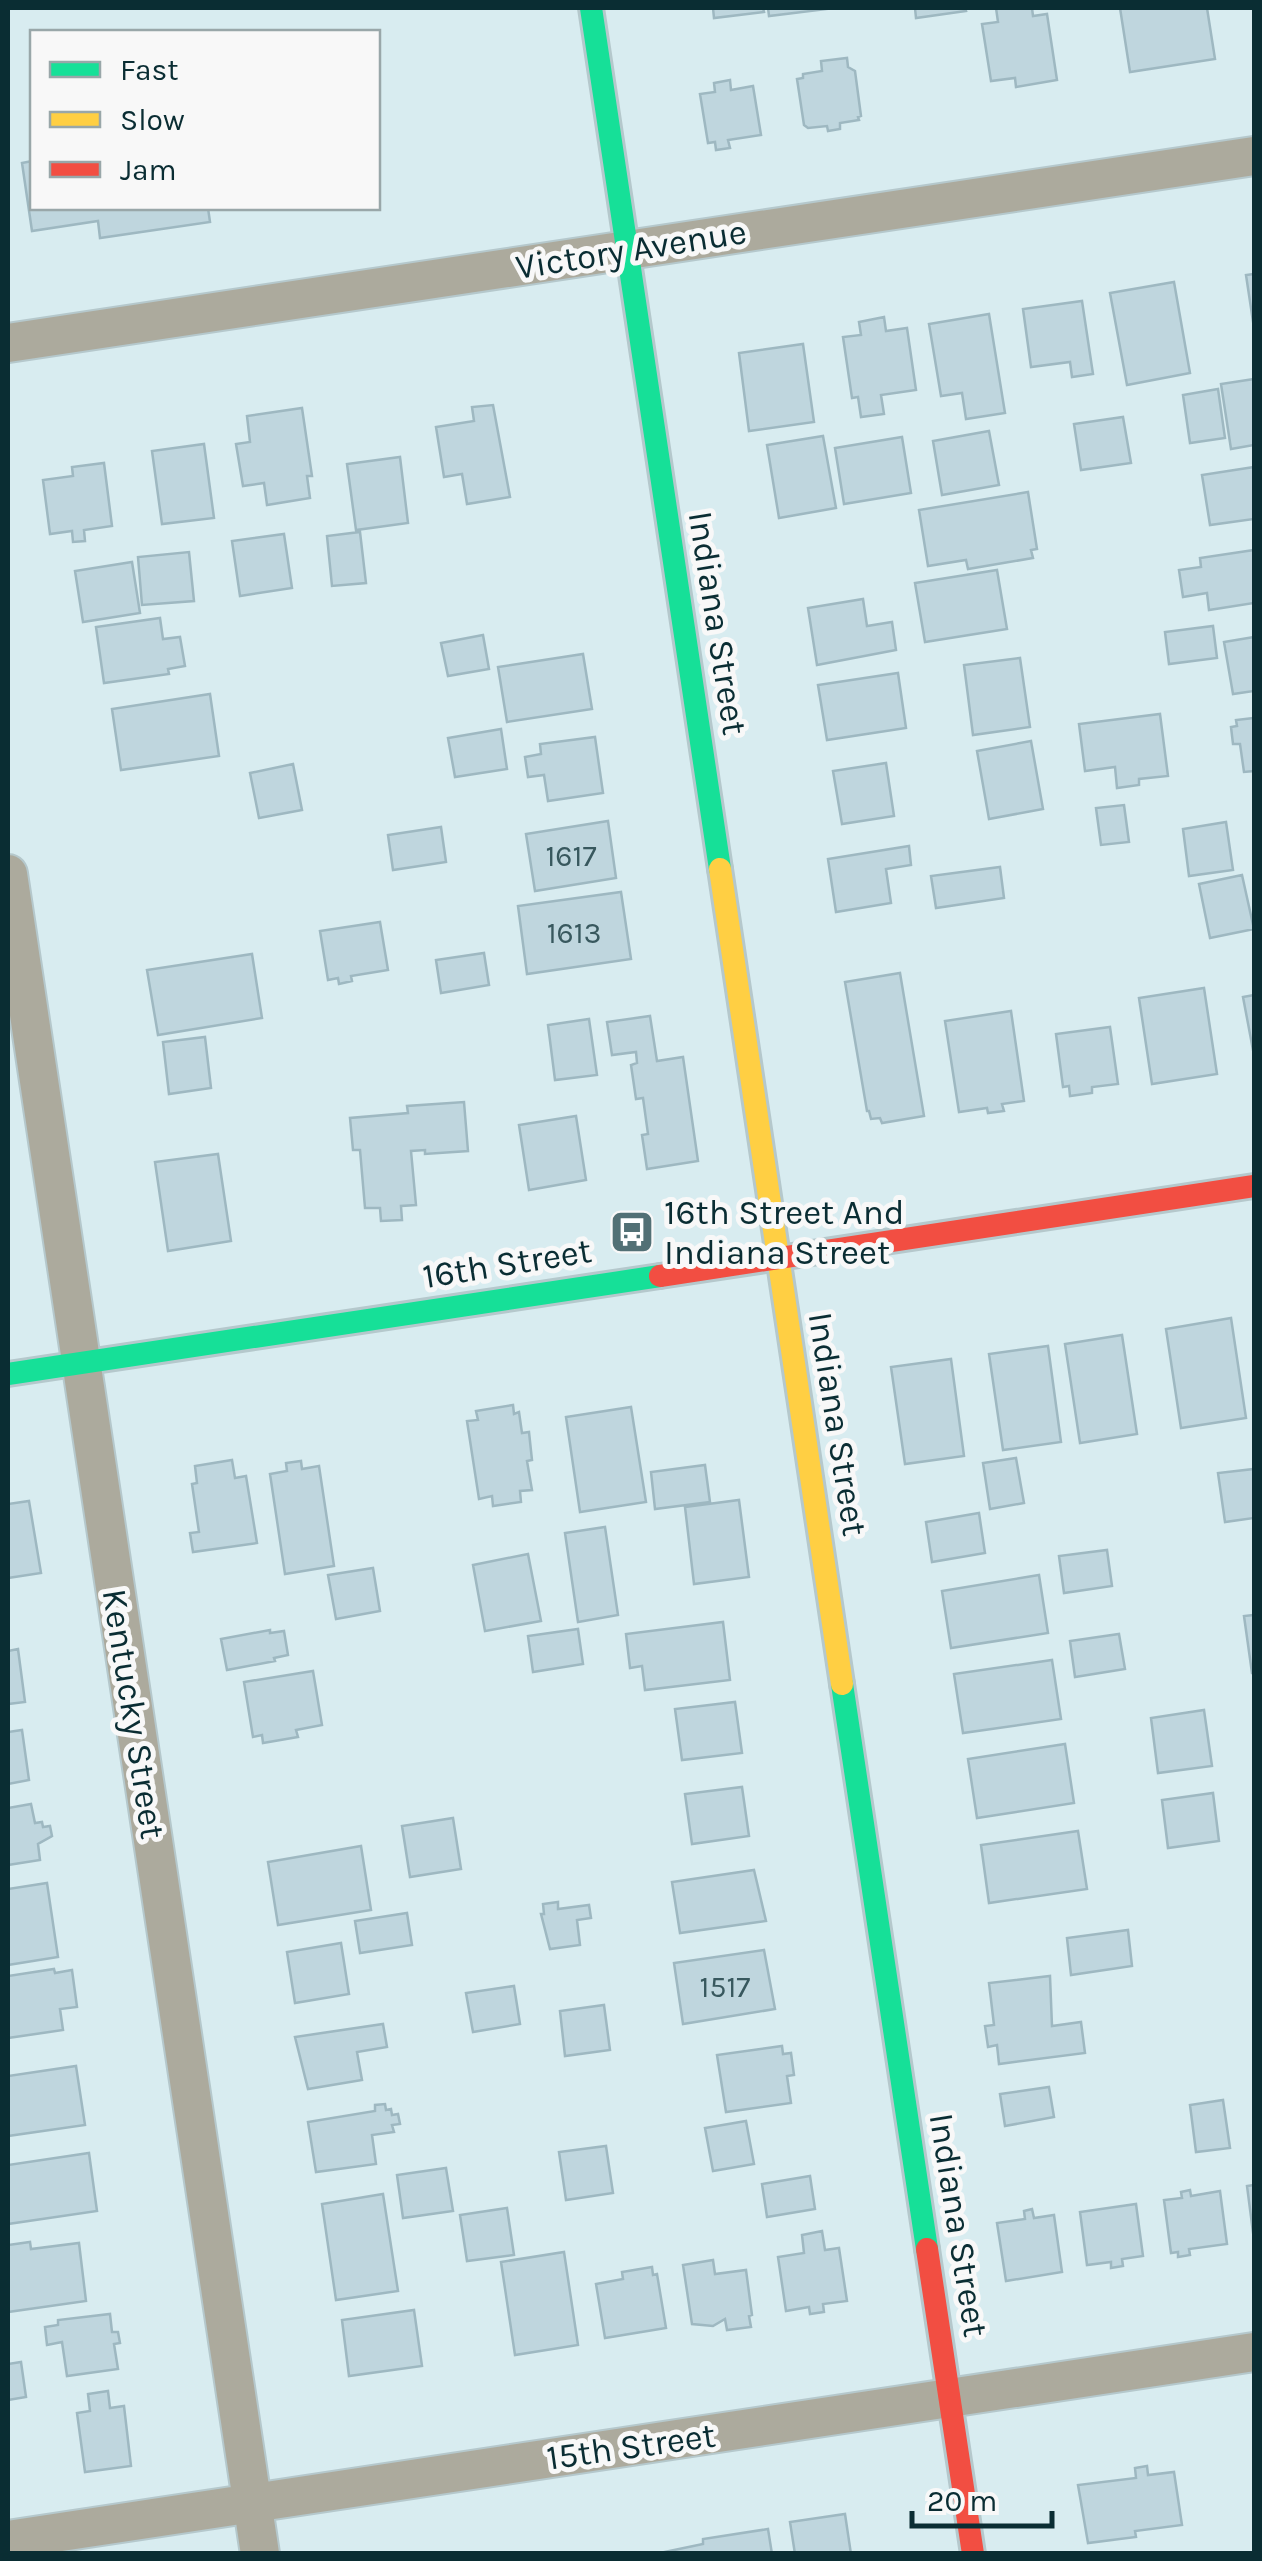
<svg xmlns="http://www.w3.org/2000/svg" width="1262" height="2561" viewBox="0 0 1262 2561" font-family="Karla,sans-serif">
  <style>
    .building { fill: #bfd6de; stroke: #9eb8c1; stroke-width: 2.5 }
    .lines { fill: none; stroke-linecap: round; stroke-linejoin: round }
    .street-casing { stroke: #b5c8cc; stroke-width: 42 }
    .fast-casing { stroke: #b5c8cc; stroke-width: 28 }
    .slow-casing { stroke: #b5c8cc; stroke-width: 28 }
    .jam-casing { stroke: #b5c8cc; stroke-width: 28 }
    .street { stroke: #acaa9d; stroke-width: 38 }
    .fast { stroke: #16e098; stroke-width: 22 }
    .slow { stroke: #ffcf43; stroke-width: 22 }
    .jam { stroke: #f24e42; stroke-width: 22 }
    .labels { text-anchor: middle; stroke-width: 10; stroke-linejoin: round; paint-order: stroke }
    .number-label { font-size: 30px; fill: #38585e }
    .street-label { font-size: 35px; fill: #0a2d33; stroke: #f8f8f8 }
    .poi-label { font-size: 35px; fill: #0a2d33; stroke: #f8f8f8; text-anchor: start }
  </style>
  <rect width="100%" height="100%" fill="#d8ecf0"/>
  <path class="building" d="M713 8H763L764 12 714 18Z
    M768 8H827V9L769 16Z
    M915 8H965L966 11 916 18Z
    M996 8H1032L1033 16 1047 14 1057 80 1016 87 1015 78 991 81 982 24 998 22Z
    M1120 8H1207L1215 59 1130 72Z
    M847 58 848 67 855 71 861 116 858 117 859 120 840 123V129L828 131 827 126 808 128 804 125 797 79 803 78V74L822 71 821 61Z
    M730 80 731 90 753 86 761 135 728 140 730 148 716 150 715 142 708 143 700 94 715 92 714 83Z
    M32 161V208H208L210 222 100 238 98 221 32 231 22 163Z
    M1254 274V328L1246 275Z
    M1174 282 1190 373 1127 385 1110 293Z
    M1082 301 1093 374 1072 377 1070 362 1031 367 1023 309Z
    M989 314 1005 413 966 419 962 393 941 396 929 324Z
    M884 317 886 331 907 328 916 390 881 395 884 414 861 417 858 397 852 398 843 337 861 335 859 322Z
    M803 344 814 422 749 431 739 353Z
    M1254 379V445L1231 449 1221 384Z
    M1218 389 1225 438 1190 443 1183 395Z
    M493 405 510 497 467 504 462 474 444 477 436 427 474 421 472 407Z
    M302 408 312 476H307L310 498 267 505 264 483 243 486 236 444 250 442 247 416Z
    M1123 417 1131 463 1081 470 1074 424Z
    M989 431 999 485 942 495 933 441Z
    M823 436 836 508 779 518 767 445Z
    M902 437 911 493 844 504 835 448Z
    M204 444 214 518 162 524 152 451Z
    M400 457 408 523 356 530 347 464Z
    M104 463 112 526 84 530 85 541 73 542 72 531 50 534 43 480 73 476 72 467Z
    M1254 467V519L1210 525 1202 475Z
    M1028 492 1037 549 1031 550 1033 558 968 569 966 560 928 566 919 510Z
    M360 532 366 583 332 586 327 536Z
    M284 534 292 588 240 596 232 541Z
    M1254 550V603L1209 610 1207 593 1183 597 1179 570 1201 567 1200 558Z
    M189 552 194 601 142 605 138 557Z
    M132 562 140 613 83 622 75 571Z
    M997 570 1007 629 925 642 915 583Z
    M863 599 867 626 892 622 896 650 817 665 808 608Z
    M160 618 163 639 180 637 185 666 168 669 169 674 104 683 96 627Z
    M1213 626 1217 658 1169 664 1165 632Z
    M483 635 489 669 448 676 441 643Z
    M1254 637V691L1233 694 1224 642Z
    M583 654 592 709 507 722 498 667Z
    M1020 658 1030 727 973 735 964 665Z
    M898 673 906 728 827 740 818 685Z
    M210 694 219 756 121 770 112 709Z
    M1160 714 1168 776 1139 779V785L1117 788 1115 767 1085 771 1079 724Z
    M1254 718V771L1244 772 1240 744H1233L1231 727 1237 726 1236 720Z
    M501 729 507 769 455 777 448 738Z
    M595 737 603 793 548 801 544 775 528 777 525 757 541 754 540 744Z
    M1031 741 1043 809 989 819 977 751Z
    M886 763 894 816 842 824 833 771Z
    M293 764 302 810 259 818 250 773Z
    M1124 805 1129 842 1101 845 1096 808Z
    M608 821 616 878 535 891 526 834Z
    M1226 822 1233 870 1189 876 1183 829Z
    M441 827 446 862 393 870 388 835Z
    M909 846 911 865 886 869 891 903 836 912 828 859Z
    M1000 867 1004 898 936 908 931 876Z
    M1242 875 1254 929 1210 938 1199 884Z
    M621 892 631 959 527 974 518 906Z
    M380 922 388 970 351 976 352 981 339 984 338 978 328 980 320 931Z
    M484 953 489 985 441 993 436 960Z
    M252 954 262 1018 158 1035 147 970Z
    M900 973 924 1116 882 1123 880 1118 871 1119 869 1111H867L845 982Z
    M1204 988 1217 1074 1152 1084 1139 998Z
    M1254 995V1050H1253L1243 997Z
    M1011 1011 1024 1101 1002 1104 1004 1111 988 1113 987 1108 959 1112 945 1021Z
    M650 1016 657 1061 683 1057 698 1161 647 1169 642 1135 648 1134 643 1098 636 1099 631 1065 637 1063 636 1052 612 1055 607 1022Z
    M589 1019 597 1075 555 1080 548 1025Z
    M1110 1027 1118 1084 1092 1087V1093L1070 1096 1069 1086 1063 1087 1056 1034Z
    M205 1037 211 1088 169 1094 163 1042Z
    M464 1102 468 1151 425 1154V1150L411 1151 416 1205 401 1206 402 1220 381 1221 380 1208H365L360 1150H353L350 1118 408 1113 407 1106Z
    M576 1116 586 1180 529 1190 519 1125Z
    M218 1154 231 1241 168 1251 155 1162Z
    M1231 1318 1246 1418 1181 1428 1166 1329Z
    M1122 1335 1137 1434 1080 1443 1065 1344Z
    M1048 1346 1061 1442 1003 1450 989 1354Z
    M951 1359 964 1456 905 1464 891 1367Z
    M513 1405 514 1414 519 1412 522 1433 529 1432 532 1460 527 1461 532 1490 520 1491 521 1502 493 1506 492 1496 479 1499 467 1421 478 1420 476 1411Z
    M631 1407 646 1502 580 1512 566 1417Z
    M1016 1458 1024 1503 990 1509 983 1463Z
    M232 1460 235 1478 246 1476 257 1543 193 1552 190 1533 199 1532 192 1484 197 1483 195 1466Z
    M301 1461 302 1469 319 1466 334 1566 285 1574 270 1474 287 1471 286 1463Z
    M705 1465 710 1502 655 1509 651 1472Z
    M1254 1469V1518L1225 1522 1218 1473Z
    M739 1500 749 1577 694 1584 685 1507Z
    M29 1501 41 1573 8 1578V1504Z
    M979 1513 985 1553 932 1562 926 1522Z
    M605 1527 618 1615 578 1622 565 1533Z
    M1107 1550 1112 1586 1064 1593 1059 1556Z
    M528 1554 541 1621 485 1631 473 1565Z
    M373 1568 380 1611 336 1619 328 1575Z
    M1039 1575 1048 1633 951 1648 942 1591Z
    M1254 1615V1673H1252L1244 1616Z
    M723 1622 730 1680 645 1690 642 1666 630 1668 626 1634Z
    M578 1629 583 1664 533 1672 528 1636Z
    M270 1630V1633L284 1631 288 1655 274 1658 275 1661 227 1670 221 1639Z
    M1119 1634 1125 1669 1075 1677 1070 1641Z
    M18 1649 25 1702 8 1704V1651Z
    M1052 1660 1061 1719 963 1733 954 1674Z
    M313 1671 322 1725 296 1730 298 1737 263 1743 262 1735 253 1737 244 1682Z
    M735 1702 742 1753 682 1760 675 1709Z
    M1204 1710 1212 1766 1158 1773 1151 1718Z
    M22 1730 29 1780 8 1784V1732Z
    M1065 1744 1074 1803 977 1818 968 1759Z
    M742 1787 749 1836 692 1844 685 1794Z
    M1213 1793 1219 1841 1168 1848 1162 1800Z
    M31 1804 35 1823 42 1822 43 1827 50 1826 52 1836 38 1844 40 1860 8 1865V1808Z
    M453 1818 461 1869 410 1877 402 1826Z
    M1078 1831 1087 1889 989 1903 981 1845Z
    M361 1846 371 1910 278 1925 268 1862Z
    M754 1870 766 1921 680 1933 672 1882Z
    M47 1883 58 1957 8 1965V1889Z
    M558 1902V1909L589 1905 591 1918 577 1920 580 1945 550 1949 541 1914H544L543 1904Z
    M407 1913 412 1945 360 1953 355 1921Z
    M1128 1930 1132 1966 1071 1975 1067 1938Z
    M341 1943 349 1994 295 2003 287 1952Z
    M764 1950 775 2009 683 2024 674 1963Z
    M54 1969 55 1973 72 1970 77 2007 60 2009 63 2030 8 2038V1976Z
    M1050 1976 1052 2026 1081 2022 1085 2053 999 2064 997 2045 988 2047 985 2026 994 2025 989 1983Z
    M514 1986 520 2024 473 2032 466 1993Z
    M604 2005 610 2050 565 2056 560 2011Z
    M383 2024 387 2047 357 2052 362 2080 308 2089 295 2037Z
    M782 2046 783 2054 791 2053 794 2075 787 2076 791 2103 726 2112 717 2055Z
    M76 2066 85 2125 8 2136V2076Z
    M1049 2087 1054 2117 1005 2126 1000 2094Z
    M1223 2100 1230 2148 1196 2152 1190 2105Z
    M385 2104 386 2110 391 2109 392 2115 398 2114 400 2124 392 2125 394 2132 372 2135 376 2164 316 2172 308 2122 375 2111V2105Z
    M746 2121 754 2164 713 2171 705 2128Z
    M606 2146 613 2193 566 2200 559 2152Z
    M89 2153 97 2211 8 2224V2165Z
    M446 2168 453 2211 403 2218 397 2175Z
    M810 2176 815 2209 767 2217 762 2184Z
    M1254 2185V2240L1247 2186Z
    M1190 2190 1191 2196 1220 2191 1227 2244 1189 2249 1190 2255 1178 2257V2252L1171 2253 1164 2200 1182 2198 1181 2192Z
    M383 2194 398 2291 336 2300 322 2204Z
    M1136 2204 1143 2256 1122 2259 1123 2266 1111 2268V2262L1087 2265 1080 2212Z
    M507 2208 514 2255 467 2261 460 2215Z
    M1032 2209 1034 2218 1054 2215 1062 2272 1006 2281 997 2223 1025 2219 1024 2211Z
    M822 2231 825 2250 839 2248 847 2301 823 2304 824 2312 810 2314 809 2307 786 2311 778 2257 804 2253 802 2235Z
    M30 2242 31 2249 79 2243 86 2301 8 2312V2245Z
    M564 2252 578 2345 515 2355 501 2262Z
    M713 2260 715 2274 746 2270 752 2315 749 2316 751 2327 727 2330 725 2319 713 2326 692 2324 683 2265Z
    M652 2267 653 2275 657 2274 666 2328 605 2338 596 2284 623 2279 622 2272Z
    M414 2310 422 2366 349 2376 342 2320Z
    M110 2314 112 2332H118L120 2343 114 2344 118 2369 67 2376 62 2342 47 2345 45 2327 58 2325V2320Z
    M21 2362 26 2397 8 2400V2364Z
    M108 2391 110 2408 124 2406 131 2466 85 2472 77 2413 90 2411 88 2394Z
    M1147 2466 1148 2475 1174 2472 1182 2525 1135 2531 1136 2537 1088 2543 1078 2485 1136 2478 1135 2468Z
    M845 2514 851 2554H795L790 2522Z
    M768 2529 772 2554H655L703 2544V2539Z"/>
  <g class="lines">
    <defs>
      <path id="street" d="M8 343 1254 156
        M8 874 260 2554
        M8 2540 1254 2352"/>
      <path id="fast" d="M591 8 720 869
        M8 1374 660 1276
        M842 1684 927 2249"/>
      <path id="slow" d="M720 869 842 1684"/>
      <path id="jam" d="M660 1276 1254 1186
        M927 2249 973 2554"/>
    </defs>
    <use href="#street" class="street-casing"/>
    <use href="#fast" class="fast-casing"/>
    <use href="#slow" class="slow-casing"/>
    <use href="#jam" class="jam-casing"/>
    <use href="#street" class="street"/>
    <use href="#fast" class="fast"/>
    <use href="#slow" class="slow"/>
    <use href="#jam" class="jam"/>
  </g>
  <defs>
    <symbol id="bus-square" viewBox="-11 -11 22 22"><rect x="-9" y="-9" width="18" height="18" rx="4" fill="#527075" stroke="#f8f8f8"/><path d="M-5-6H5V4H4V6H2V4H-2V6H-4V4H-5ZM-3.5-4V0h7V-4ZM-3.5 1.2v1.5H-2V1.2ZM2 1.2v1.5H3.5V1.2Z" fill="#fff"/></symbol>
  </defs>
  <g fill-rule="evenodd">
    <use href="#bus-square" x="607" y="1207" width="50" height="50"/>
  </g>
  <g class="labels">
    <g class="number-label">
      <text x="571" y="866">1617</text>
      <text x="574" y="943">1613</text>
      <text x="725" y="1997">1517</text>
    </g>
    <g class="street-label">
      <text transform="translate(631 249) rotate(-9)" y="12">Victory Avenue</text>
      <text transform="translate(718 623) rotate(81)" y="12">Indiana Street</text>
      <text transform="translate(507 1263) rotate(-9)" y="12">16th Street</text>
      <text transform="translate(838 1424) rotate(81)" y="12">Indiana Street</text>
      <text transform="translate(134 1714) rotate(81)" y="12">Kentucky Street</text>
      <text transform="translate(959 2225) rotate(81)" y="12">Indiana Street</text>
      <text transform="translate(631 2446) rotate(-8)" y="12">15th Street</text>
    </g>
    <g class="poi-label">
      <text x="664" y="1224">16th Street And<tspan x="664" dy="40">Indiana Street</tspan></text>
    </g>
  </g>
  <rect width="1262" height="2561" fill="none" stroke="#0a2d33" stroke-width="20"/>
  <rect x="30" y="30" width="350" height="180" fill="#f8f8f8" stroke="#99a7a9" stroke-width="2.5"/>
  <rect x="50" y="62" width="50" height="15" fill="#16e098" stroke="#99a7a9" stroke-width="2.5"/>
  <text x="120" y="80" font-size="30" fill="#0a2d33">Fast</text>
  <rect x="50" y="112" width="50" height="15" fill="#ffcf43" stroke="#99a7a9" stroke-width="2.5"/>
  <text x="120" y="130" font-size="30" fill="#0a2d33">Slow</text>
  <rect x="50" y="162" width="50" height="15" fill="#f24e42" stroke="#99a7a9" stroke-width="2.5"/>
  <text x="120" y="180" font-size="30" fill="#0a2d33">Jam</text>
  <path d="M912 2511v15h140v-15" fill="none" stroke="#0a2d33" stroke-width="5"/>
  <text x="927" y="2511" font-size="30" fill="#0a2d33" stroke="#f8f8f8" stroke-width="8" paint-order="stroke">20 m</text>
</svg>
